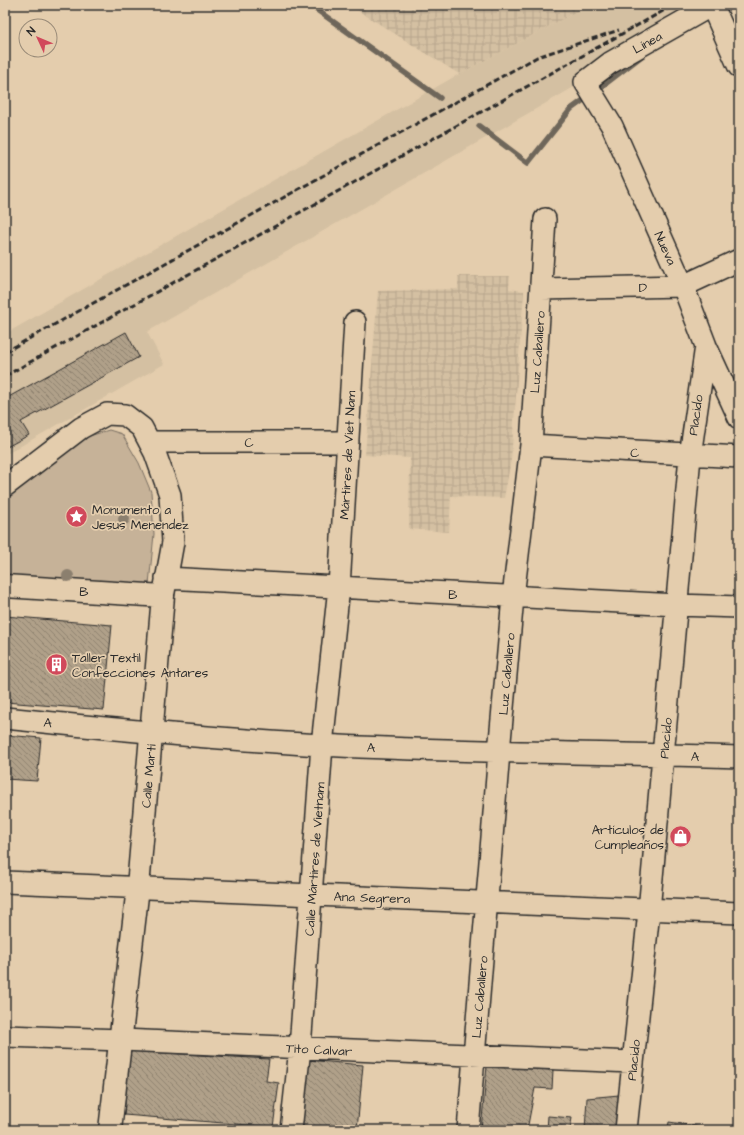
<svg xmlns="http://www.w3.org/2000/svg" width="744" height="1135" viewBox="0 0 744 1135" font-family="'Architects Daughter',sans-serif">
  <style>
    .built { fill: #d4c0a2 }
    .industrial { fill: url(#industrial-grid) }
    .park { fill: #c6b298; stroke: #786e62 }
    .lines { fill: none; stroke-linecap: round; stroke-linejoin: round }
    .stream { stroke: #6e665a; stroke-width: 5.5 }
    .building { fill: url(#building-back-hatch); stroke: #2b2b2b }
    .minor-casing { stroke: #2b2b2b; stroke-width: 24 }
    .tertiary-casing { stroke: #2b2b2b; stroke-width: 25 }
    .minor { stroke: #e4cdad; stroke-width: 21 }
    .tertiary { stroke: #e4cdad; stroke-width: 22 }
    .rail { stroke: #2b2b2b; stroke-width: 3; stroke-dasharray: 6 3; stroke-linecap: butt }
    .tree { fill: #8b7f6e }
    .labels { text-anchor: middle; stroke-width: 3.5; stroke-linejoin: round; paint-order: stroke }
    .street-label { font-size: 13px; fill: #2b2b2b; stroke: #e4cdad }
    .poi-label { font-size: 13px; fill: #2b2b2b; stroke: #e4cdad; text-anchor: start }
  </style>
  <defs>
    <pattern id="industrial-grid" width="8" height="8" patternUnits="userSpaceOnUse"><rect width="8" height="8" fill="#d4c0a2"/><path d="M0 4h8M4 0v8" fill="none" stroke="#b6a58c"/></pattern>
    <pattern id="building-back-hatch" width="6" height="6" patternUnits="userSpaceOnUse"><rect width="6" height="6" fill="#b0a089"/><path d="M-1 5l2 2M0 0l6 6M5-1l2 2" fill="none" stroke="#8f8370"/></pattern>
  </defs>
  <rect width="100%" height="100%" fill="#e4cdad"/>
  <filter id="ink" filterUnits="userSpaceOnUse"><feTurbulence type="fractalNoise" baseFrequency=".025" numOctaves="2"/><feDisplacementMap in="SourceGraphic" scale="8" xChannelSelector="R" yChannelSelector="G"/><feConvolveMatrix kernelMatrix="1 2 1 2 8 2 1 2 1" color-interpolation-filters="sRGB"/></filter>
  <g filter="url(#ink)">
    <path class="built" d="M589 5H717L147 332 164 364 5 455V334L459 74Z"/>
    <path class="industrial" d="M349 5H589L459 74Z
      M458 276H510L509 289 524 291 511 460 504 498 451 496 449 532 409 529 410 458 365 455 378 291 458 289Z"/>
    <path class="park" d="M109 430 122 434 139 463 151 492 154 534 149 584 142 589 5 582V499L83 438Z"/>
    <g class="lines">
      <path class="stream" d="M310 5 440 98
        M596 91 643 55
        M479 126 528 163 571 109 589 96"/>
    </g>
    <path class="building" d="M126 332 139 357 21 422 29 435 5 448V399Z
      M5 616 112 625 104 710 5 702Z
      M5 735 41 738 37 781 5 779Z
      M129 1051 269 1059 266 1081 279 1083 273 1127 124 1115Z
      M307 1060 363 1065 357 1130H301Z
      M487 1066 553 1070 552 1089 535 1088 527 1130H481Z
      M619 1095 616 1130H585L587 1098Z
      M548 1116 572 1118 570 1129 547 1130Z
      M739 1116V1130H737L736 1117Z
      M669 1122 703 1127 702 1130H653L654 1127 668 1128Z"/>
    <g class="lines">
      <defs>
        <path id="minor" d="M712 5 610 63 585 82 612 126 683 286 706 346 739 418
          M541 289 683 286 739 260
          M150 442H348
          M531 445 739 457
          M5 486 81 428 107 414 125 415 142 428 155 453 170 495 173 542 164 592
          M166 578 677 605 739 607
          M5 718C110 729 216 739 322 745 461 753 600 752 739 757
          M5 882 739 913
          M5 1036 122 1040 632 1062
          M291 1130 300 1048 322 745 339 587 355 322
          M468 1130 499 752 513 597 531 445 545 219
          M626 1130 649 911 690 456 706 346"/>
        <path id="tertiary" d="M712 5 739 66
          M5 586 163 596 138 887 110 1130"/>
      </defs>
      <use href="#minor" class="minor-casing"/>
      <use href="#tertiary" class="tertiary-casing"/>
      <use href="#minor" class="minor"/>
      <use href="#tertiary" class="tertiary"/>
      <path class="rail" d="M5 352 537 57 619 30
        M5 376 674 5"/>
    </g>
    <g class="tree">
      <circle cx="124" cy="519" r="6"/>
      <circle cx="68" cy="576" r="6"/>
    </g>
  </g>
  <defs>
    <symbol id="sight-disc" viewBox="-11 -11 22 22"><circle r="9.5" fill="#d1495b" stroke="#e4cdad"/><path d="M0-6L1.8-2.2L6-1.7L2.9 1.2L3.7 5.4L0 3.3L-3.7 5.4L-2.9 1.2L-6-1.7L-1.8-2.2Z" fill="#fff"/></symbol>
    <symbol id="building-disc" viewBox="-11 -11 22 22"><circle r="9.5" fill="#d1495b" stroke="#e4cdad"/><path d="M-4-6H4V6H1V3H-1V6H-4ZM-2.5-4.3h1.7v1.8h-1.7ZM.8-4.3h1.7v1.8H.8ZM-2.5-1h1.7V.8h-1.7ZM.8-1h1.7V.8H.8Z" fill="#fff"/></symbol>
    <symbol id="shop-disc" viewBox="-11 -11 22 22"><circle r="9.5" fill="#d1495b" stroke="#e4cdad"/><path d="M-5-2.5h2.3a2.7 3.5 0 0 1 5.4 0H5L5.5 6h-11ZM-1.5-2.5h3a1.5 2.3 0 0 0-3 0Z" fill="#fff"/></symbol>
  </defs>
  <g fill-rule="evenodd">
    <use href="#sight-disc" x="64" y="504" width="25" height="25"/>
    <use href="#building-disc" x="44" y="652" width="25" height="25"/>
    <use href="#shop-disc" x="668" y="824" width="25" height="25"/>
  </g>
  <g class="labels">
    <g class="street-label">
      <text transform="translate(647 42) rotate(-29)" y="5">Línea</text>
      <text transform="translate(666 248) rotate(66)" y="5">Nueva</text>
      <text transform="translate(643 287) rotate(-1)" y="5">D</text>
      <text transform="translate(537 352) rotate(-86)" y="5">Luz Caballero</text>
      <text transform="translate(695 415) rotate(-82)" y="5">Placido</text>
      <text x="249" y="447">C</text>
      <text transform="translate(635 452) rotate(4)" y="5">C</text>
      <text transform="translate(347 455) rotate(-87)" y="5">Mártires de Viet Nam</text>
      <text transform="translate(84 591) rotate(4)" y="5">B</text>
      <text transform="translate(453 594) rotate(3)" y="5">B</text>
      <text transform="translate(506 674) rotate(-85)" y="5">Luz Caballero</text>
      <text transform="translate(48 722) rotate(6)" y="5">A</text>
      <text transform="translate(665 738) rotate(-85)" y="5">Placido</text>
      <text transform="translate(371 747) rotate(2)" y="5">A</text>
      <text transform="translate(695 756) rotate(2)" y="5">A</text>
      <text transform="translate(148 776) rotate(-85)" y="5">Calle Martí</text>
      <text transform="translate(314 859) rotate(-86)" y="5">Calle Mártires de Vietnam</text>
      <text transform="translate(372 897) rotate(2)" y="5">Ana Segrera</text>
      <text transform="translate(479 997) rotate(-85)" y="5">Luz Caballero</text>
      <text transform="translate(319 1049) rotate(3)" y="5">Tito Calvar</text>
      <text transform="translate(633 1060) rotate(-84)" y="5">Placido</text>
    </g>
    <g class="poi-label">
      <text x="92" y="514">Monumento a<tspan x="92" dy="15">Jesus Menendez</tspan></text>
      <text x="72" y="662">Taller Textil<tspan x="72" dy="15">Confecciones Antares</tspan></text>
      <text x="664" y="834" text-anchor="end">Artículos de<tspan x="664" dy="15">Cumpleaños</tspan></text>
    </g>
  </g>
  <rect width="744" height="1135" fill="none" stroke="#e4cdad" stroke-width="20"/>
  <rect x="10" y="10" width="724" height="1115" fill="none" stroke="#2b2b2b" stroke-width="1.5" filter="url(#ink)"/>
  <g transform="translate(38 38) rotate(314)"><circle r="19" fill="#e4cdad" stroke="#9a8c79"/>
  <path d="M0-3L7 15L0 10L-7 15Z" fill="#d1495b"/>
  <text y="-6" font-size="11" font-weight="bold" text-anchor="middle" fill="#2b2b2b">N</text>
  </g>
</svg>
